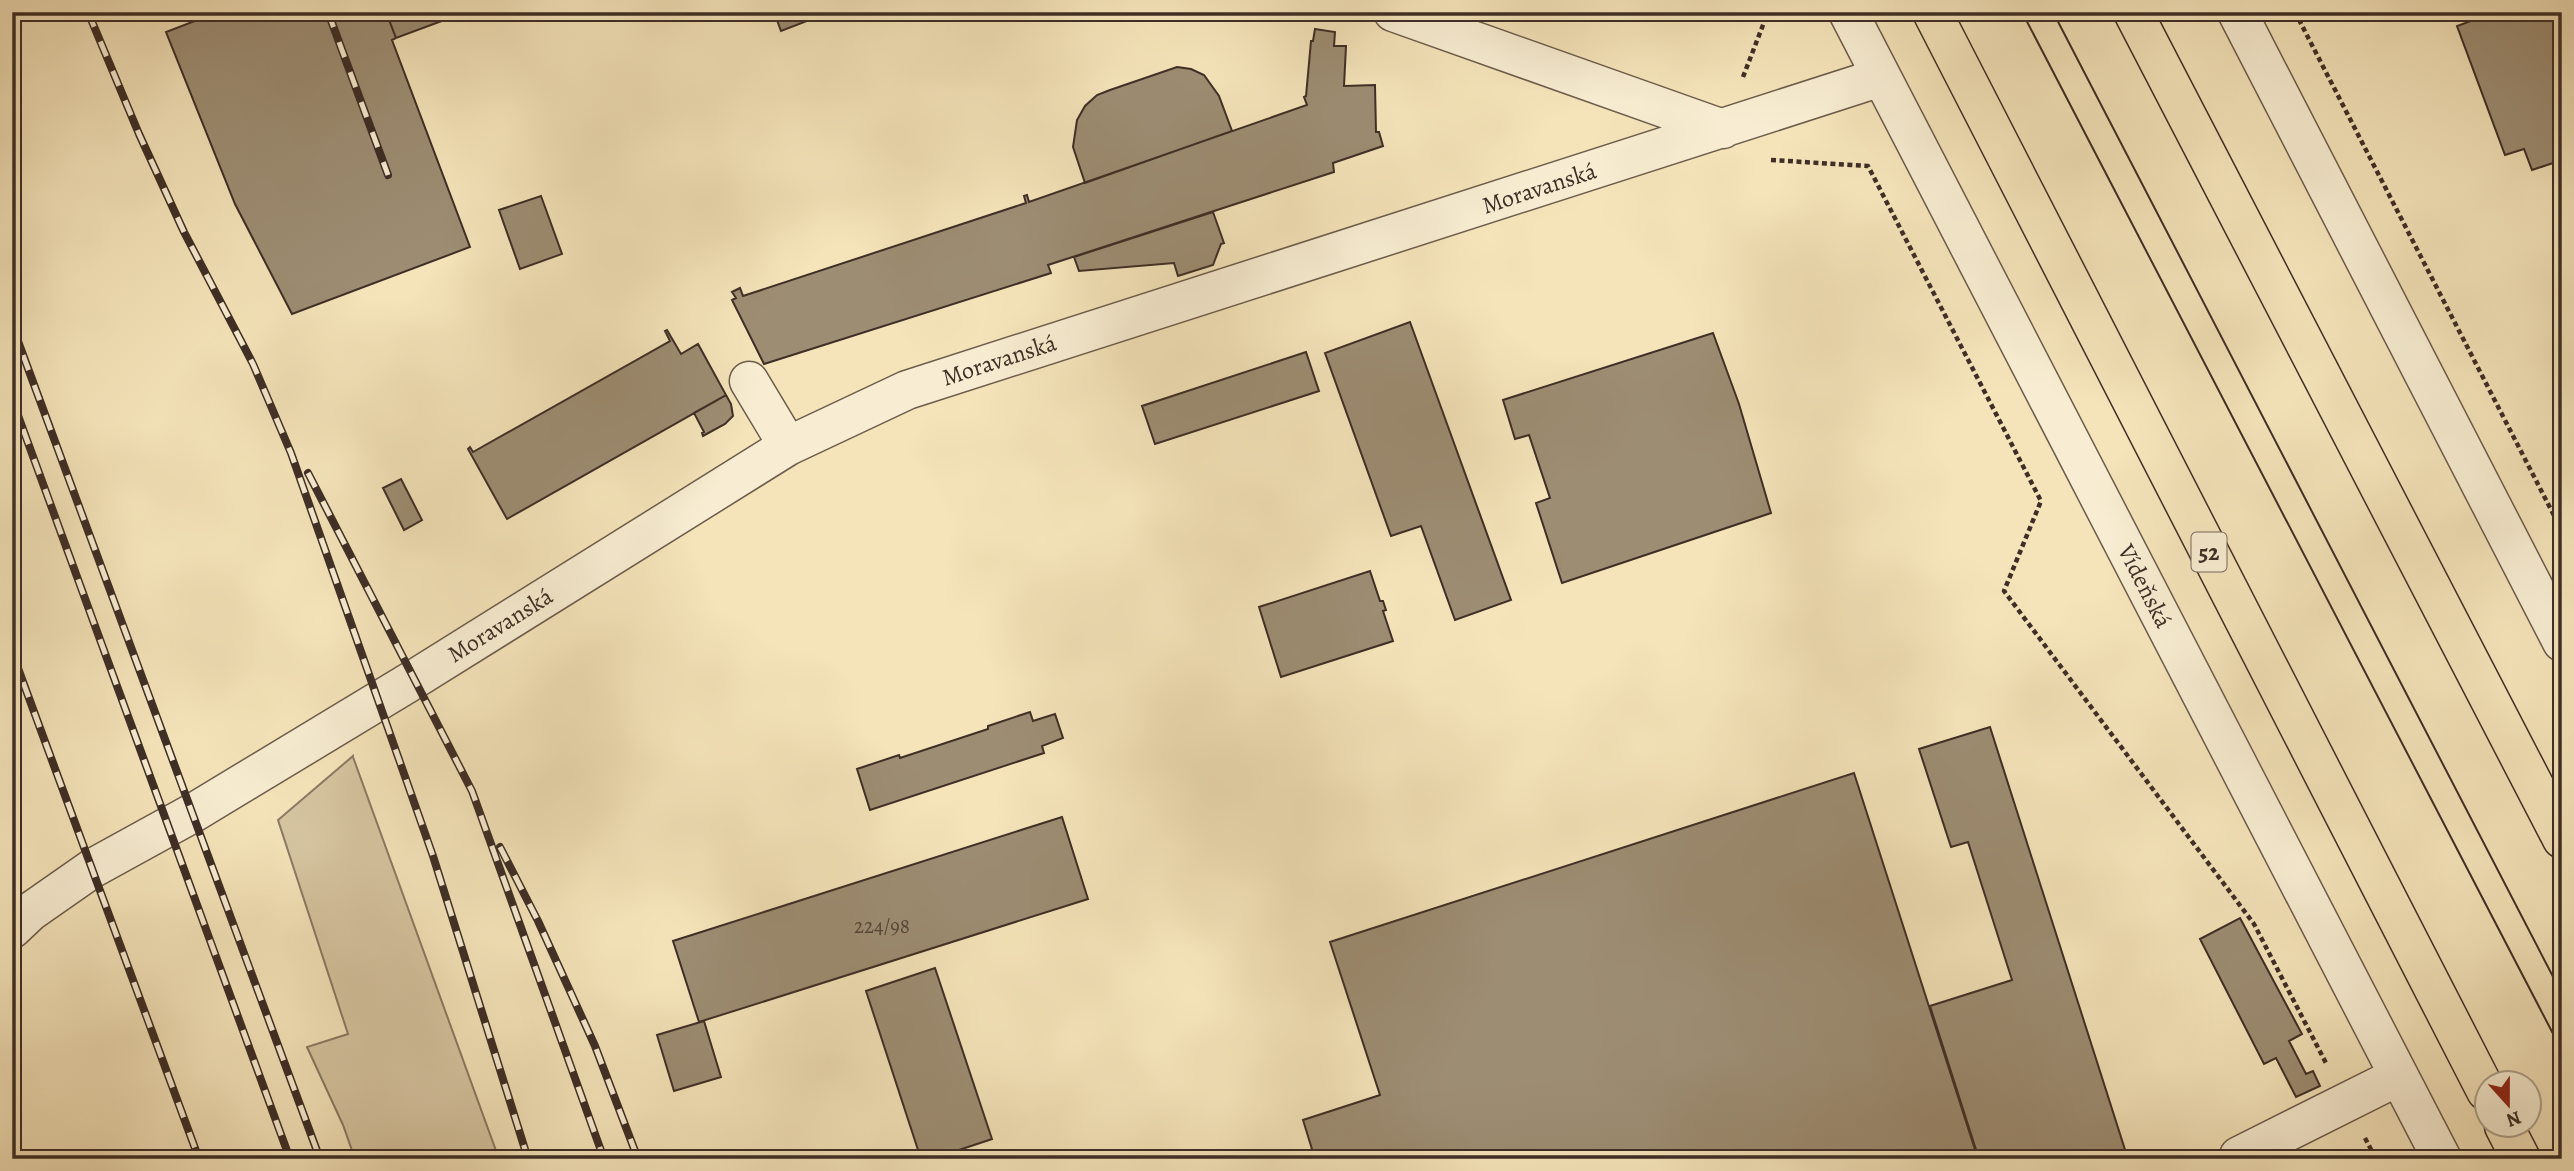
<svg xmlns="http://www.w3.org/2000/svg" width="2574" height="1171" viewBox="0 0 2574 1171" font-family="Alegreya,serif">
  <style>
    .green { fill: #d6c5a1; stroke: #8a7a64; stroke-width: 2 }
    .building { fill: #9d8d73; stroke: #3e2e26; stroke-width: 2 }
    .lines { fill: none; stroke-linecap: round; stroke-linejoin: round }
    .minor-casing { stroke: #6c5c4b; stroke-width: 41 }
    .highway-casing { stroke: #3e2e26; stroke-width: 41 }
    .path { stroke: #3e2e26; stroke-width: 4.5; stroke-dasharray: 5 3.5; stroke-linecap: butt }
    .minor { stroke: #f8edd2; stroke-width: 38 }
    .highway { stroke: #f5e4ba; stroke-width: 38 }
    .tram { stroke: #3e2e26; stroke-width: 2 }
    .rail-casing { stroke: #3e2e26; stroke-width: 8 }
    .rail { stroke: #f8edd2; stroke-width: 5; stroke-dasharray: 16; stroke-linecap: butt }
    .labels { text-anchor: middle; stroke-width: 5; stroke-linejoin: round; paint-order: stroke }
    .number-label { font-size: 21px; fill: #564639 }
    .shield { fill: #f8edd2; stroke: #76675a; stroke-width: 2 }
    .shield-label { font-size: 23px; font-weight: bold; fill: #3e2e26 }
    .street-label { font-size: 24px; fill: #3e2e26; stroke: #f8edd2 }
  </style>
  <rect width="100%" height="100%" fill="#f5e4ba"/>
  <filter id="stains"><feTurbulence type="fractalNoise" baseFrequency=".00286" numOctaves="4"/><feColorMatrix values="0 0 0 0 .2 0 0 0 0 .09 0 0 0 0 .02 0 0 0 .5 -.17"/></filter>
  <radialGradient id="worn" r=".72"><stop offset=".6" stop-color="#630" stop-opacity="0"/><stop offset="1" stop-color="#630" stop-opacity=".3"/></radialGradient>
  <path class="green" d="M353 756V757L499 1159H355L343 1125 307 1047 348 1034 278 820Z"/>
  <path class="building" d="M218 12H386L396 38 392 40 470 247 292 314 235 204 166 32Z
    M386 12H466L396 38Z
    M774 12H830L781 31Z
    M2495 12H2562V160L2532 170 2524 149 2505 155 2457 26Z
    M1315 29 1335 32 1334 46H1346L1344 86 1375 85 1376 132H1379L1383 146 1333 163 1334 172 1048 265 1051 273 764 364 732 300 736 298 732 292 740 288 743 296 1026 203 1024 196 1027 195 1029 202 1307 105 1304 97 1306 96 1311 41H1313Z
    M1177 67 1191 69 1204 75 1219 96 1232 131 1085 183 1073 147 1077 120 1085 106 1097 95 1110 90Z
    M541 196 562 254 520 269 499 210Z
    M1213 212 1224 243 1221 244 1213 265 1178 276 1174 263 1079 271 1074 257Z
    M1410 322 1511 600 1455 620 1421 526 1391 536 1325 353Z
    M667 330 681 354 698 344 726 395 507 519 468 449 470 447 473 452 670 341 665 331Z
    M1713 333 1739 404 1771 513 1562 583 1536 503 1550 498 1529 435 1515 439 1503 400Z
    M1306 352 1319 391 1155 444 1142 406Z
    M726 395 731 404 733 416 725 424 703 436 702 433 704 432 694 413Z
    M401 479 422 520 404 530 383 488Z
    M1370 571 1380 601H1383L1386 610 1383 611 1393 641 1281 677 1259 607Z
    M1030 712 1033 721 1055 714 1063 738 1042 746 1044 753 870 810 857 769 899 755 900 758 988 729V726Z
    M1990 727 2128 1159H1979L1930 1006 2012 980 1968 842 1951 847 1919 749Z
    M1854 773 1978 1159H1315L1303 1120 1380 1095 1330 942Z
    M1062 817 1088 899 699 1022 673 941Z
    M2240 918 2302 1034 2289 1041 2306 1074 2313 1071 2320 1086 2296 1097 2276 1058 2264 1064 2200 939Z
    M935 968 992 1139 932 1159H921L866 991Z
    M704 1021 721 1077 674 1091 657 1035Z"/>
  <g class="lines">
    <defs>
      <path id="minor" d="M1393 12 1723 129
        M1848 12 2442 1159
        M2237 12 2562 642
        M749 381 788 446
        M12 929 30 912 93 868 193 813 413 680 788 446 907 390 1881 77
        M2239 1156 2399 1076"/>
      <path id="highway" d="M1932 12 2486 1091
        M2133 12 2562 839
        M2504 1126 2521 1159"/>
    </defs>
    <use href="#minor" class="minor-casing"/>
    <use href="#highway" class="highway-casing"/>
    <path class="path" d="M2295 12 2562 531
      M1743 77 1768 12
      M1771 160 1868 166 2041 501 2004 591 2254 924 2327 1065
      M2365 1138 2376 1159"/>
    <use href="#minor" class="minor"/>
    <use href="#highway" class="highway"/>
    <path class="tram" d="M2022 12 2562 1051
      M2053 12 2562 994"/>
    <defs>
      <path id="rail" d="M88 12 139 134 184 232 253 364 291 453 433 856 528 1159
        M328 12 388 175
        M12 325 320 1159
        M12 399 290 1159
        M308 473 472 791 604 1159
        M12 652 199 1159
        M500 847 538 921 595 1046 638 1159"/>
    </defs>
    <use href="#rail" class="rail-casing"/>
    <use href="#rail" class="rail"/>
  </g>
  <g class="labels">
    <g class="number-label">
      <text x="882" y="933">224/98</text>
    </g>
    <rect class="shield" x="2191.5" y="532.5" width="35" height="39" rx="5"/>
    <g class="shield-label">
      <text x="2209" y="560">52</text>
    </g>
    <g class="street-label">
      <text transform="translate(1539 188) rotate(-18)" y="8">Moravanská</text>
      <text transform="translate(999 360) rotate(-18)" y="8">Moravanská</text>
      <text transform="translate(2145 586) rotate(63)" y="8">Vídeňská</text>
      <text transform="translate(500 625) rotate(-32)" y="8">Moravanská</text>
    </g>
  </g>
  <rect width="2574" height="1171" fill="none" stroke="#f5e4ba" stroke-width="42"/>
  <rect x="14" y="14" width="2546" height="1143" fill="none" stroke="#3e2e26" stroke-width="3.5"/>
  <rect x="21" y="21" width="2532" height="1129" fill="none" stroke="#3e2e26" stroke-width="2"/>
  <g transform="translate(2508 1104) rotate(159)"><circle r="33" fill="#f8edd2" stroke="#aea18d" stroke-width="2"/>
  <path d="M0-5L12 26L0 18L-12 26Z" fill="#8f2418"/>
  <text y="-10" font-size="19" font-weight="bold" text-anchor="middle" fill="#3e2e26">N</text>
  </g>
  <rect width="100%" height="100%" filter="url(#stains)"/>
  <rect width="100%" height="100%" fill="url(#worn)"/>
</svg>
